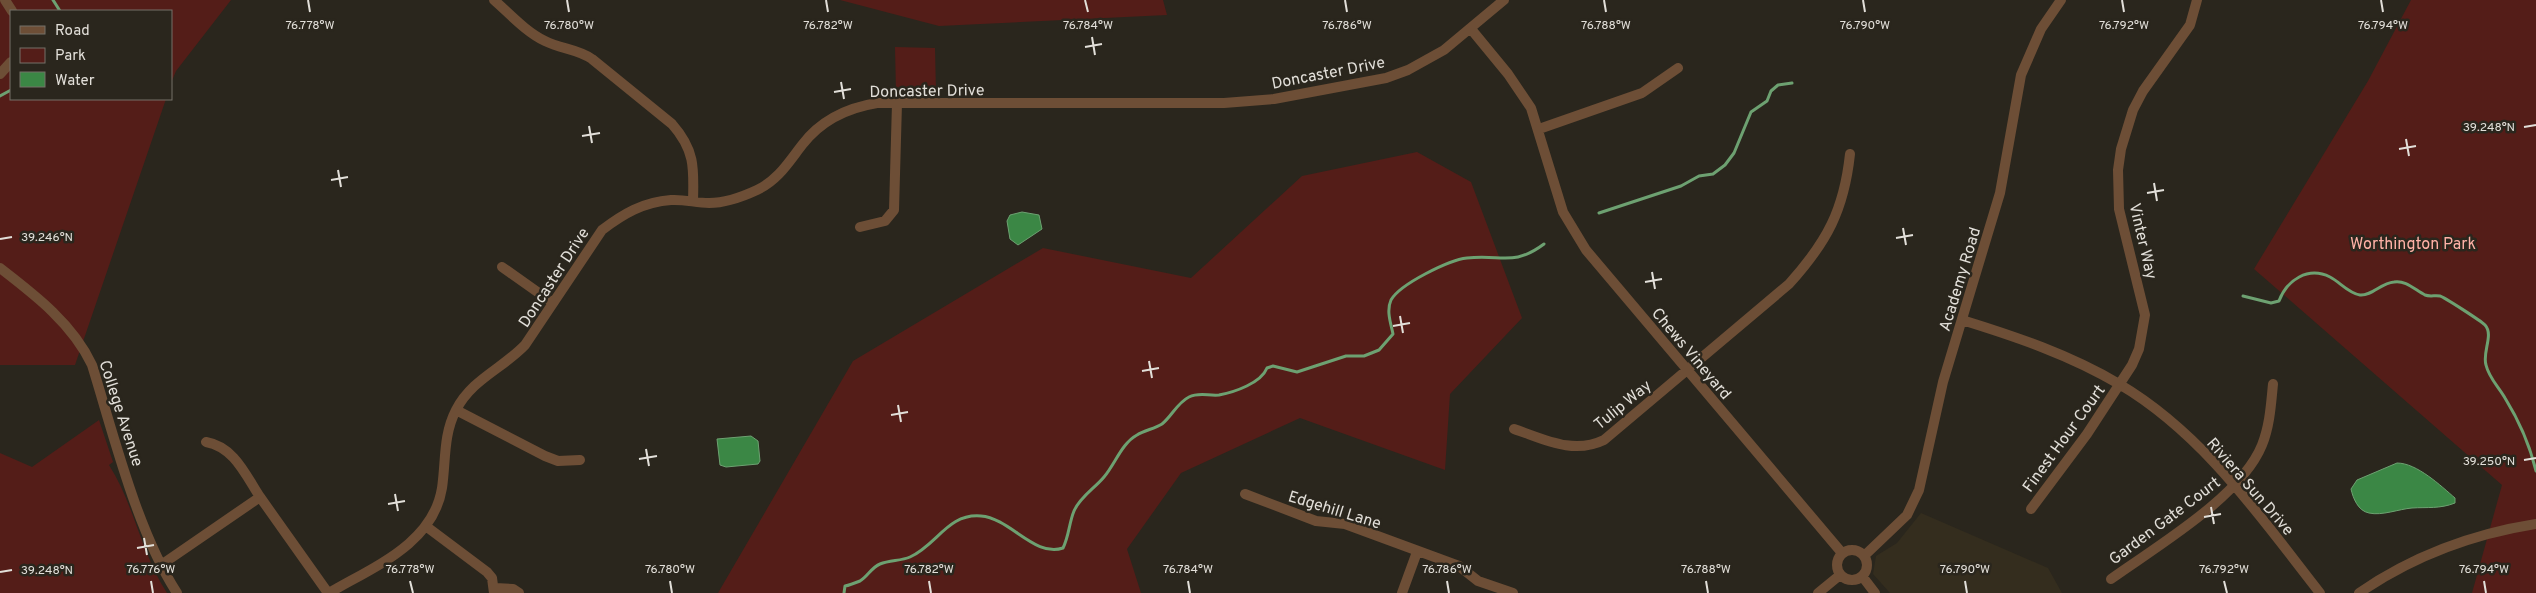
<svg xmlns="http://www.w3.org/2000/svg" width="2536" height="593" viewBox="0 0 2536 593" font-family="Overpass,sans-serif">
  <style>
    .built { fill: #342d1e }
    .green { fill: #541d18 }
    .water { fill: #3b8745; stroke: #6da171 }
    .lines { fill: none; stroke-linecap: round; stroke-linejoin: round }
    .stream { stroke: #6da171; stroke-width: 3 }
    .minor { stroke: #6d4e36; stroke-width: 10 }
    .ticks { fill: none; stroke: #e2dfd9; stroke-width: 2 }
    .labels { text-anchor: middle; stroke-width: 5; stroke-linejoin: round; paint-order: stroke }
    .street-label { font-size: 16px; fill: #e2dfd9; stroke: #2a261d }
    .park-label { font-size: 16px; fill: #ffb1a6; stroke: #2a261d }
    .ticks-label { font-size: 12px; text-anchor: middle; fill: #e2dfd9; stroke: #2a261d; stroke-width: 5; stroke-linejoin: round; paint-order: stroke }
  </style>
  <rect width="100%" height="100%" fill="#2a261d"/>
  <path class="built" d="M1921 513 2048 568 2062 593H1890L1873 574 1876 556 1897 543Z"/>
  <path class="green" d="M0 0H231L176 71 171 83V11H11V99H166L75 365H0Z
    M840 0H1163L1167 15 939 26Z
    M2411 0H2536V593H2472L2502 485 2254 269 2368 81Z
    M895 47 935 48 936 93 896 92Z
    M1417 152 1471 182 1522 318 1450 394 1445 470 1300 418 1181 473 1127 549 1141 593H718L853 361 1043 248 1191 278 1302 176Z
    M99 420 113 462 109 465C134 504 141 553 167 593H0V453L32 467Z"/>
  <path class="water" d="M1022 212 1039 215 1042 229 1018 245 1010 239 1007 221 1010 215Z
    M751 436 758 441 760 461 758 464 726 467 720 465 717 439Z
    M2397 463C2417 463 2441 486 2455 498V503C2440 509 2427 507 2412 508 2399 509 2382 516 2369 513 2358 511 2353 498 2351 489L2357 480Z"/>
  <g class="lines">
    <path class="stream" d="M53 0 60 11
      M0 96 11 90
      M1599 213 1681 186 1699 176 1713 174 1725 165 1734 153 1751 112 1767 101 1771 91 1778 85 1792 83
      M2243 296 2271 303 2279 301C2287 280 2308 266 2330 277 2340 282 2348 293 2360 295 2372 296 2381 283 2394 282 2406 280 2415 290 2425 295 2430 297 2435 295 2440 296 2444 297 2481 321 2485 325 2494 335 2482 352 2486 365 2489 378 2498 386 2505 398 2518 419 2530 446 2536 471
      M844 593 845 586C850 585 855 583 860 581 867 577 872 567 880 564 890 560 901 561 910 557 937 545 948 513 981 516 1010 518 1035 558 1063 548 1069 536 1069 523 1074 511 1080 497 1095 488 1104 477 1115 464 1122 443 1137 435 1145 430 1154 429 1162 424 1172 416 1177 403 1189 397 1199 392 1208 396 1219 395 1235 392 1261 383 1267 368L1273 366 1297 372 1346 356H1364L1379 350 1393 334C1391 324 1386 311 1391 300 1400 284 1449 260 1467 258 1502 254 1513 267 1544 244"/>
    <path class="minor" d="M5 0 12 11
      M494 0C510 14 526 32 545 41 561 49 578 49 592 59L672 124C695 150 694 168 693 201
      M1471 29 1508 74 1531 108 1563 212 1586 250 1842 553
      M0 74 11 62
      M1539 129 1642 93 1678 68
      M860 227 885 221 894 210 897 103
      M502 267 553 303
      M0 268C35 295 73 324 92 365 114 436 137 531 177 593
      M1962 320C2017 337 2070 355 2119 384 2204 434 2261 518 2320 593
      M456 410 545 456 558 461 580 460
      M1514 429C1544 439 1573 455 1604 440L1789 284C1827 242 1844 210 1850 154
      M206 442C234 447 245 474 260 497
      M1245 494 1316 521 1345 524 1459 566 1478 581 1513 593
      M2031 509 2087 434 2132 365 2139 349 2145 315 2119 209 2118 170 2121 149 2133 110 2143 91 2190 25 2197 0
      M427 527 487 572 492 578 494 593
      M1837 565a15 15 0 1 1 30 0a15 15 0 1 1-30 0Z
      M1864 556 1907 515 1919 490 1943 382 2000 193 2021 75 2041 29 2061 0
      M161 565 260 497 328 593
      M1862 576 1875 593
      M2111 579C2157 546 2241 497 2262 445 2270 425 2271 404 2273 384
      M495 588 513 589 519 593
      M329 593C373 567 433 544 442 488 446 461 443 435 456 410 472 379 502 369 525 345L602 230C623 214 643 202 671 200 684 199 696 203 709 203 725 203 742 197 757 190 778 180 788 163 802 145 821 120 846 108 877 103H1224L1274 99 1386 78 1408 70 1444 50 1504 0
      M1402 593 1417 552
      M1818 593 1840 575
      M2359 593C2413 556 2472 534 2536 524"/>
  </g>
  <path class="ticks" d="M308 0 310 12M567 0 569 12M826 0 828 12M1085 0 1088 12M1345 0 1347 12M1604 0 1606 12M1863 0 1865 12M2122 0 2124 12M2381 0 2383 12M1092 37 1095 55M1085 47 1102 44M841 82 844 99M834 92 851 89M589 126 592 143M2524 127 2536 125M582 136 600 133M2406 139 2409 156M2399 149 2416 146M338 170 341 187M331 180 348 177M2154 183 2157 201M2147 193 2164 190M1903 228 1906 245M1896 238 1913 235M0 239 12 237M1652 272 1655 289M1645 282 1662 279M1400 316 1403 333M1393 326 1410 323M1149 361 1152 378M1142 371 1159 368M898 405 901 422M891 415 908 412M646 449 649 466M639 459 657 456M2524 460 2536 458M395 494 398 511M388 504 405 501M2211 507 2214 524M2204 517 2221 514M144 538 147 555M137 548 154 545M0 572 12 570M151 581 153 593M410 581 413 593M670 581 672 593M929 581 931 593M1188 581 1190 593M1447 581 1449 593M1706 581 1708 593M1965 581 1967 593M2224 581 2227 593M2484 581 2486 593"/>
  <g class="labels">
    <g class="street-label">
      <text transform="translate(1328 72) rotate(-11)" y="6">Doncaster Drive</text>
      <text transform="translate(927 90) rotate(-1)" y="6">Doncaster Drive</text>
      <text transform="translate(2144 241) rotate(77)" y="6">Vinter Way</text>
      <text transform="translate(553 277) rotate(-57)" y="6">Doncaster Drive</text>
      <text transform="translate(1959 279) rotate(-73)" y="6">Academy Road</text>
      <text transform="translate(1692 353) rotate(50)" y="6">Chews Vineyard</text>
      <text transform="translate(1622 404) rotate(-39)" y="6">Tulip Way</text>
      <text transform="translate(122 413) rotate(72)" y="6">College Avenue</text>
      <text transform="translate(2063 438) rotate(-54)" y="6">Finest Hour Court</text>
      <text transform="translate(2251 486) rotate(49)" y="6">Riviera Sun Drive</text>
      <text transform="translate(1335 509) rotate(17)" y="6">Edgehill Lane</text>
      <text transform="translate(2164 520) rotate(-37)" y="6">Garden Gate Court</text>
    </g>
    <g class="park-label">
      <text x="2413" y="249">Worthington Park</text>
    </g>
  </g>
  <g class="ticks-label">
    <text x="310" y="29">76.778°W</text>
    <text x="569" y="29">76.780°W</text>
    <text x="828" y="29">76.782°W</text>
    <text x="1088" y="29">76.784°W</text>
    <text x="1347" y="29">76.786°W</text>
    <text x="1606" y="29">76.788°W</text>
    <text x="1865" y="29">76.790°W</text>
    <text x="2124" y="29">76.792°W</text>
    <text x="2383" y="29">76.794°W</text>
    <text x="2489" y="131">39.248°N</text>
    <text x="47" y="241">39.246°N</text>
    <text x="2489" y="465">39.250°N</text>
    <text x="151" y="573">76.776°W</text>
    <text x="410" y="573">76.778°W</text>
    <text x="670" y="573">76.780°W</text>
    <text x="929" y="573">76.782°W</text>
    <text x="1188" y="573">76.784°W</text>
    <text x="1447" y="573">76.786°W</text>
    <text x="1706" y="573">76.788°W</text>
    <text x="1965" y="573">76.790°W</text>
    <text x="2224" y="573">76.792°W</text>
    <text x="2484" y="573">76.794°W</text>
    <text x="47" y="574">39.248°N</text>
  </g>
  <rect x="10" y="10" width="162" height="90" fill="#2a261d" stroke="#747068"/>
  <rect x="20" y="26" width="25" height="8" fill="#6d4e36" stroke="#747068"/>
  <text x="55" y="35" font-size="15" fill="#e2dfd9">Road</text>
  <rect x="20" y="48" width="25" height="15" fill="#541d18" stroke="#747068"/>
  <text x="55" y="60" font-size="15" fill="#e2dfd9">Park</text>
  <rect x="20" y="72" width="25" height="15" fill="#3b8745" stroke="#747068"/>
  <text x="55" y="85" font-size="15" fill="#e2dfd9">Water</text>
</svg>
